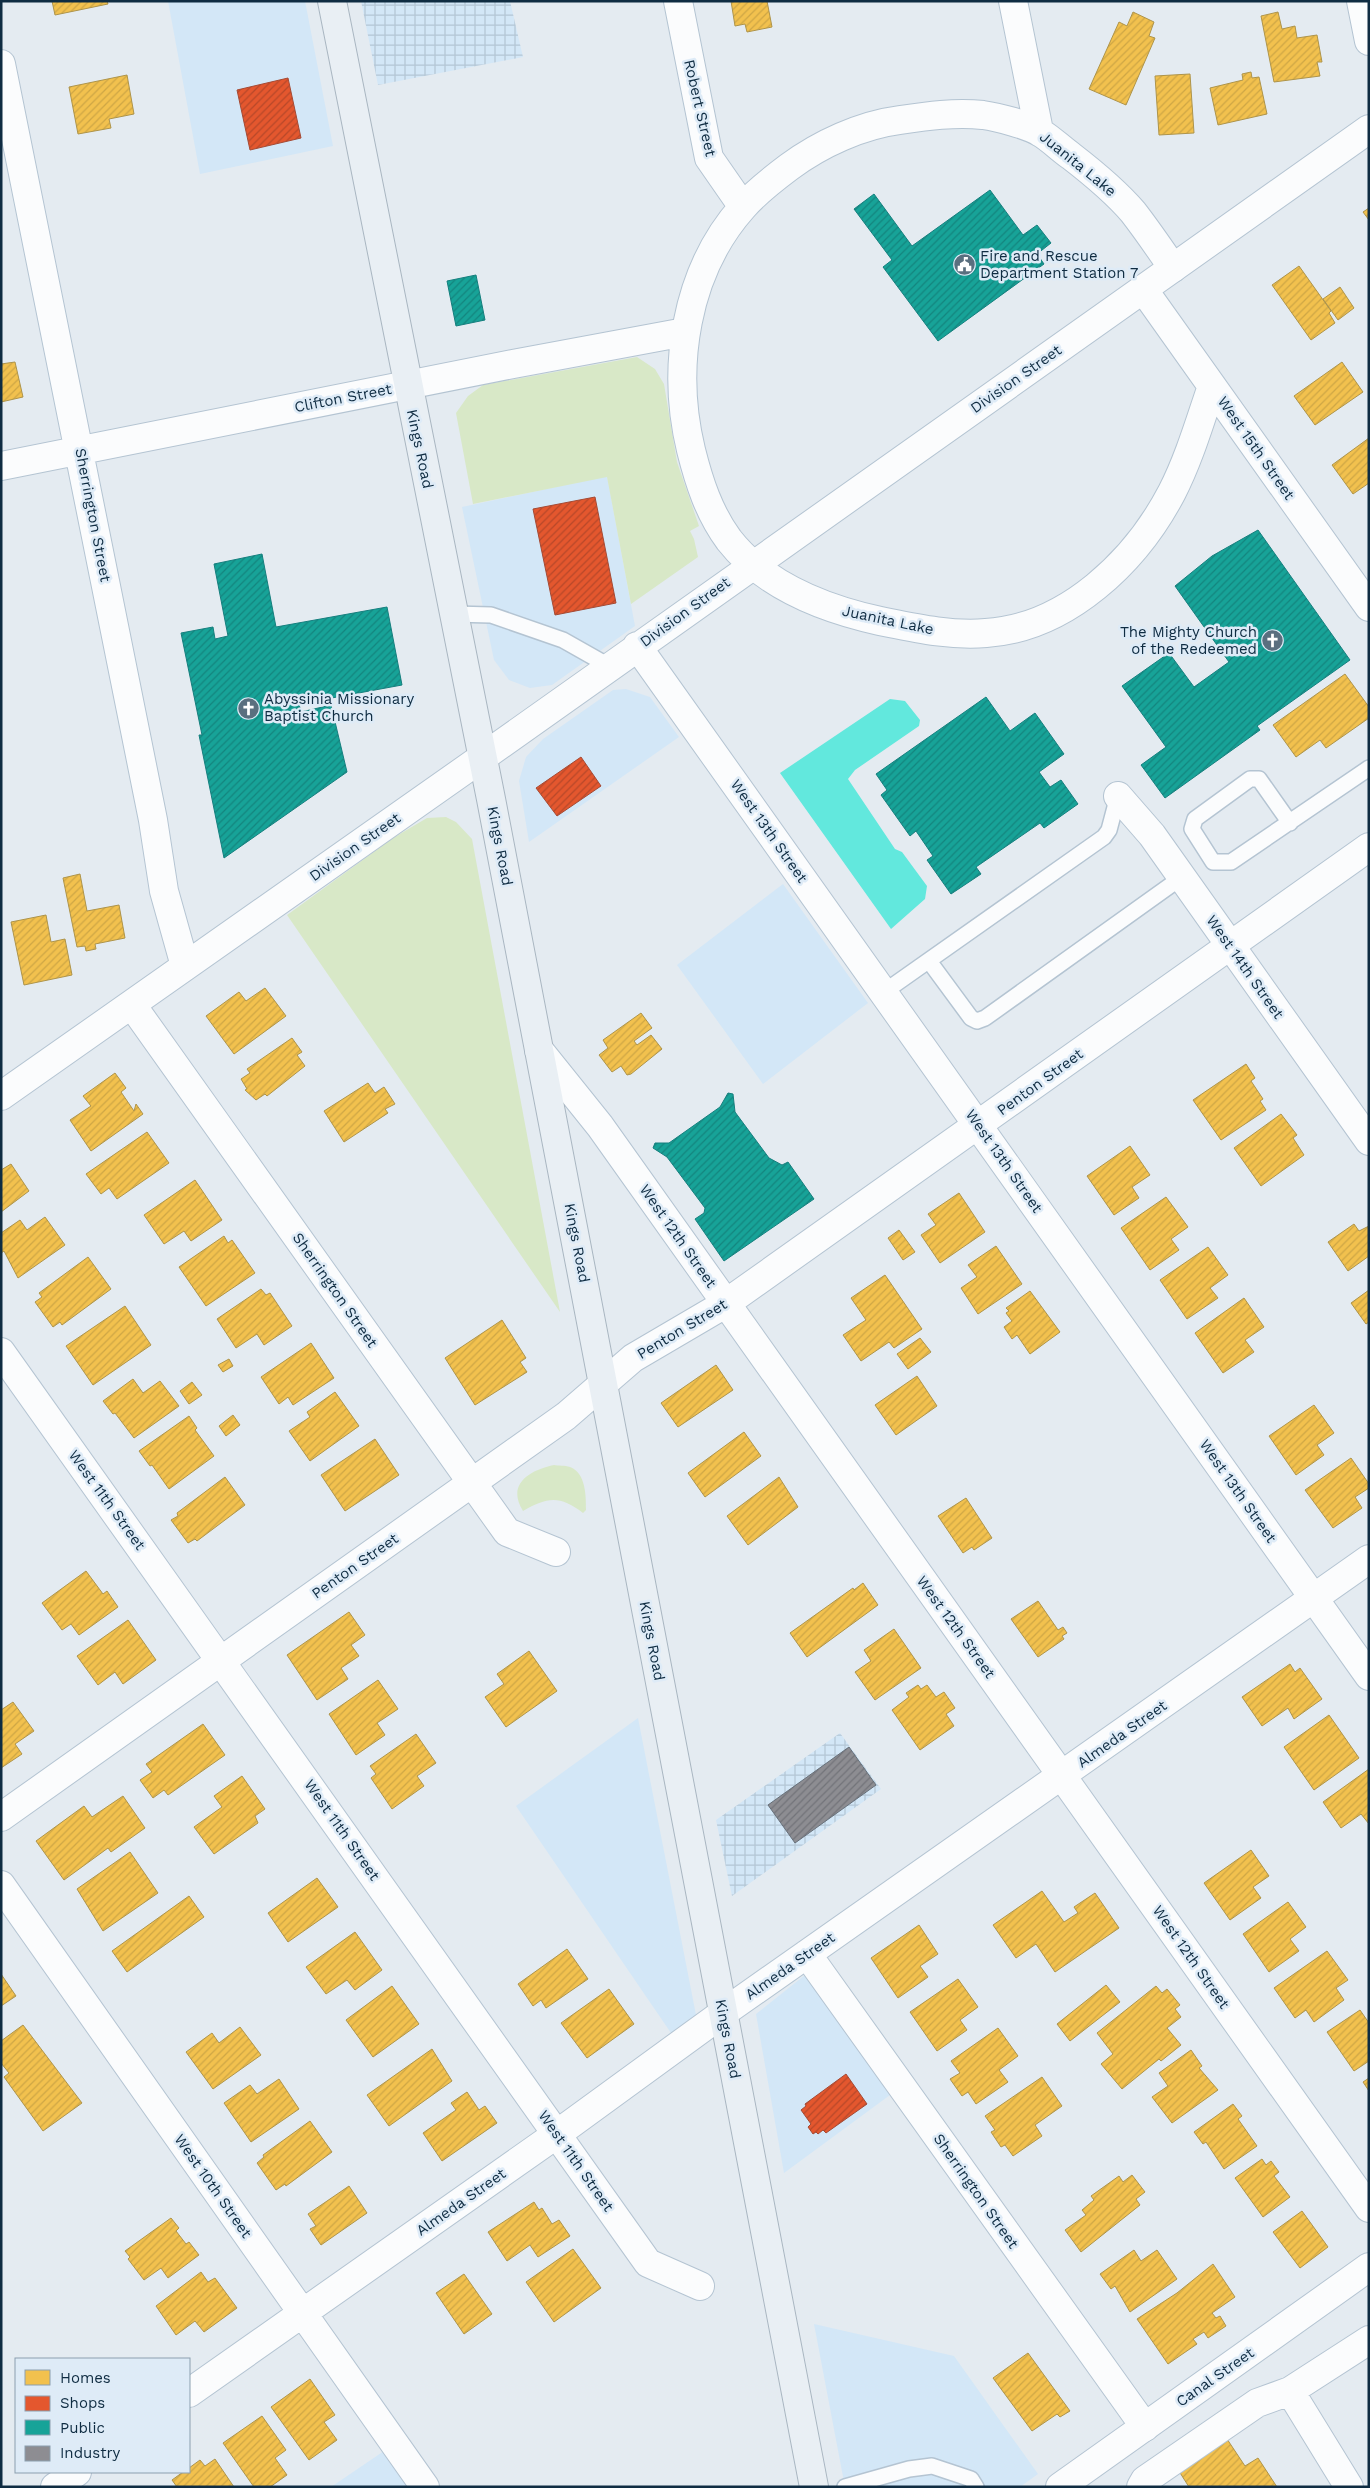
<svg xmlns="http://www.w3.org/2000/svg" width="1370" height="2488" viewBox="0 0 1370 2488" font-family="'Work Sans',sans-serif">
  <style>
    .built { fill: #d3e7f7 }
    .industrial { fill: url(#industrial-grid) }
    .green { fill: #d8e8c7 }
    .water { fill: #62e8dd }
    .homes { fill: url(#homes-hatch); stroke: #ae944a }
    .shops { fill: url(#shops-hatch); stroke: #a44a34 }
    .public { fill: url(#public-hatch); stroke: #157f7e }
    .industry { fill: url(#industry-hatch); stroke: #67707a }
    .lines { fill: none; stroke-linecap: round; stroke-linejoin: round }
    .service-casing { stroke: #b4c4d2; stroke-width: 18 }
    .minor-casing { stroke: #b4c4d2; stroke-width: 30 }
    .tertiary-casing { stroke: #b4c4d2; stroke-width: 30 }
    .primary-casing { stroke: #a9b6c1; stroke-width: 30 }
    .service { stroke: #fbfcfd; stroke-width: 15 }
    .minor { stroke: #fbfcfd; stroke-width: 28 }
    .tertiary { stroke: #fbfcfd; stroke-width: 28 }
    .primary { stroke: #e9eff4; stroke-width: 28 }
    .labels { text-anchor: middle; stroke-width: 5; stroke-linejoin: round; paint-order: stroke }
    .street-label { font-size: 15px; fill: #0f2c42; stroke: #deebf7 }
    .poi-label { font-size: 15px; fill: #0f2c42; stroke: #deebf7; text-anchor: start }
  </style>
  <defs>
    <pattern id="industrial-grid" width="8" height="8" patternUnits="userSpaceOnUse" patternTransform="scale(1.25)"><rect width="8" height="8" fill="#d3e7f7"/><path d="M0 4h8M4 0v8" fill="none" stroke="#b4c6d5"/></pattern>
    <pattern id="homes-hatch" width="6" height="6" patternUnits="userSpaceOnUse" patternTransform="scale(1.25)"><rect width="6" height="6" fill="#f2c14e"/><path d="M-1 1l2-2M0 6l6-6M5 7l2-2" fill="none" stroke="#cea645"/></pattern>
    <pattern id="shops-hatch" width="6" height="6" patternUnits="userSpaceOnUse" patternTransform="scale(1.25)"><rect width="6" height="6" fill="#e4572e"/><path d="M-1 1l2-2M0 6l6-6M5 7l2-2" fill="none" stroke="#b74829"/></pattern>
    <pattern id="public-hatch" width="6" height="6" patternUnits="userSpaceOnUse" patternTransform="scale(1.25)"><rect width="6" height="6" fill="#17a398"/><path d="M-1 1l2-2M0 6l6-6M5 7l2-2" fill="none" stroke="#13857e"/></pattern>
    <pattern id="industry-hatch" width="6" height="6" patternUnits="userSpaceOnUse" patternTransform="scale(1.25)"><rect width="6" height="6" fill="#8d8d92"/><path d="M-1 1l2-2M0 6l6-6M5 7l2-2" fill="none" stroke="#727379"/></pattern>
  </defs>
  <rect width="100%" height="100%" fill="#e4ebf1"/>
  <path class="built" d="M168 1H305L333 146 200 174Z
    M607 476 635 626 552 685 530 688 509 680 494 660 462 507Z
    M626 689 650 697 679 737 529 842 519 781 526 757 543 739 613 690Z
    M783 884 868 1003 763 1084 677 965Z
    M638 1718 696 2015 671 2033 516 1806Z
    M805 1975 890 2095 784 2173 756 2014Z
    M814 2324 954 2356 1038 2474 1020 2487H845Z
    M384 2451 409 2487H331Z"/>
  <path class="industrial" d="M361 1H510L523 57 378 85Z
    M840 1733 881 1789 732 1896 716 1820Z"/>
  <path class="green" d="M637 357 655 369 664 384 677 462 699 526 690 531 694 539 698 557 631 604 607 477 473 504 456 413 468 396 483 385Z
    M446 817 456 822 472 839 560 1312 287 915 393 838 427 818Z
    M554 1465C558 1466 565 1465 570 1467 586 1473 586 1496 586 1510L583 1513C560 1495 547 1497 523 1511 506 1484 530 1470 554 1465Z"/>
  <path class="water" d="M890 699 905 701 920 720 919 726 855 770 848 779 895 849 902 852 927 886 925 899 891 929 780 773Z"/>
  <path class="homes" d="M52 1H107L108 4 55 15Z
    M731 1H767L772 27 747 32 745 24 735 26Z
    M1133 12 1154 22 1149 36 1155 38 1126 105 1089 89 1119 22 1127 26Z
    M1278 12 1282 29 1295 26 1297 38 1317 35 1322 62H1317L1320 76 1274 82 1261 16Z
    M1251 72 1252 78 1259 77 1267 114 1218 125 1210 88 1243 80 1242 74Z
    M1190 74 1194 133 1159 135 1155 76Z
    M127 75 134 114 109 119 111 128 78 134 69 87Z
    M1369 208V220L1363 212Z
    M1299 266 1331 311 1329 313 1335 323 1311 340 1272 285Z
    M1340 287 1354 308 1338 320 1323 299Z
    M15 362 23 397 1 402V364Z
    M1342 362 1363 392 1315 425 1294 396Z
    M1369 438V483L1353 494 1332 465Z
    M1345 674 1369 707V718L1326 748 1320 740 1296 757 1273 725Z
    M80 874 87 911 119 905 125 938 95 944 96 949 86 951 85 946 77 947 63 878Z
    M46 915 51 942 65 939 72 975 24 985 11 922Z
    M265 988 286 1016 234 1054 206 1016 239 992 246 1001Z
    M641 1013 652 1028 634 1041 637 1045 651 1035 662 1049 631 1074 627 1075 621 1066 612 1072 599 1055 608 1048 603 1040Z
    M292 1038 302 1052 297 1055 305 1066 267 1096 265 1094 256 1100 245 1090 247 1089 241 1079 250 1073 247 1069Z
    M1246 1064 1255 1078 1251 1081 1263 1099 1260 1101 1266 1110 1221 1140 1193 1100Z
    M115 1073 126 1088 121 1092 134 1111 136 1104 143 1114 91 1151 70 1120 91 1106 83 1096Z
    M368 1083 375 1093 384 1087 395 1104 385 1109 388 1113 344 1142 324 1111Z
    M1281 1114 1297 1135 1293 1138 1304 1155 1261 1186 1234 1148Z
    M147 1132 169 1163 117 1199 109 1188 101 1194 86 1174Z
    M1130 1146 1150 1175 1132 1187 1139 1198 1114 1215 1087 1176Z
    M11 1164 29 1191 1 1212V1170Z
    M195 1180 222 1220 191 1241 184 1231 164 1244 144 1215Z
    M959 1193 985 1232 940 1263 921 1235 936 1225 928 1214Z
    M1166 1197 1188 1227 1171 1239 1179 1250 1150 1270 1121 1228Z
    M45 1217 65 1245 18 1278 4 1251 1 1253V1233L20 1220 27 1230Z
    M1354 1224 1359 1231 1369 1226V1256L1348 1271 1328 1242Z
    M899 1230 915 1252 903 1260 888 1238Z
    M224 1236 228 1243 232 1240 255 1273 206 1306 179 1267Z
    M996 1246 1022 1284 978 1314 961 1288 977 1277 968 1265Z
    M1208 1247 1228 1275 1210 1288 1218 1298 1187 1319 1160 1280Z
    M88 1257 111 1289 62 1325 60 1322 53 1327 35 1302 42 1297 39 1293Z
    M885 1275 922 1329 894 1348 889 1342 861 1361 843 1335 866 1320 851 1298Z
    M261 1289 266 1295 270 1293 292 1326 264 1345 257 1334 236 1348 217 1319Z
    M1369 1290V1322L1366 1324 1351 1303Z
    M1030 1291 1060 1332 1030 1354 1017 1335 1012 1339 1004 1327 1012 1321 1006 1313 1009 1311 1006 1308Z
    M1244 1298 1264 1327 1245 1340 1254 1352 1223 1373 1195 1333Z
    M125 1306 151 1345 93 1385 66 1346Z
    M502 1320 526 1358 520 1362 527 1372 475 1405 445 1358Z
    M920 1338 931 1352 908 1369 897 1354Z
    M311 1343 334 1378 293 1405 288 1397 279 1404 261 1377Z
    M229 1359 233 1366 223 1372 218 1365Z
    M716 1365 733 1390 678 1427 661 1403Z
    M917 1376 937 1406 896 1435 875 1405Z
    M133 1379 143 1393 160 1381 179 1406 134 1438 115 1413 113 1414 103 1401Z
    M192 1382 202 1395 189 1404 180 1391Z
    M335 1392 359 1426 310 1461 289 1431 310 1417 307 1412Z
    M1314 1405 1334 1433 1317 1445 1324 1455 1296 1475 1269 1436Z
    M233 1415 240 1425 226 1436 219 1426Z
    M189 1416 197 1428 195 1430 214 1456 169 1489 152 1465 150 1466 139 1451Z
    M744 1432 761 1456 705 1497 688 1473Z
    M375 1439 399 1475 345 1511 321 1475Z
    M1351 1458 1369 1484V1488L1355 1497 1362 1508 1333 1528 1305 1490Z
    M225 1477 245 1505 197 1541 195 1539 188 1543 171 1520 178 1516 177 1513Z
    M779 1477 798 1507 748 1545 727 1516Z
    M966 1498 992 1538 974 1550 972 1547 963 1553 938 1516Z
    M86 1571 103 1594 107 1591 118 1607 79 1635 71 1624 62 1630 42 1603Z
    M863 1583 878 1605 807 1657 790 1633 853 1588 854 1590Z
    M1038 1601 1058 1630 1063 1627 1067 1633 1062 1636 1064 1639 1038 1657 1011 1619Z
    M349 1612 365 1635 351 1645 359 1656 341 1668 348 1679 317 1700 287 1655Z
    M128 1620 156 1660 123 1684 115 1672 98 1685 77 1656Z
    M894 1629 921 1668 875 1700 855 1672 871 1661 864 1650Z
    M529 1651 557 1691 506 1727 485 1697 504 1684 497 1674Z
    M1290 1664 1295 1672 1300 1668 1322 1699 1294 1719 1288 1708 1262 1726 1242 1697Z
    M378 1680 398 1709 377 1723 385 1735 356 1755 329 1714Z
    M918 1685 921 1689 927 1685 936 1697 944 1692 955 1708 946 1714 954 1726 920 1750 892 1710 909 1697 906 1693Z
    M13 1702 34 1731 15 1744 22 1754 1 1768V1710Z
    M1329 1715 1359 1758 1314 1790 1284 1747Z
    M203 1724 225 1755 168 1795 164 1790 153 1798 140 1780 152 1772 146 1764Z
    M416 1734 436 1763 417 1776 424 1786 392 1809 371 1778 376 1774 370 1766Z
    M1369 1769V1824L1361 1814 1341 1828 1323 1802Z
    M242 1776 265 1809 255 1816 258 1823 214 1854 194 1827 222 1807 214 1796Z
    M123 1796 145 1828 111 1852 108 1848 64 1880 36 1841 84 1806 92 1817Z
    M1251 1850 1269 1876 1253 1887 1261 1898 1230 1920 1204 1883Z
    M130 1852 158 1893 103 1931 77 1889Z
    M317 1878 338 1907 288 1942 268 1913Z
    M1042 1891 1064 1922 1078 1913 1074 1907 1095 1893 1119 1928 1055 1972 1036 1944 1016 1958 993 1925Z
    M189 1896 204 1917 127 1972 112 1951Z
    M1288 1902 1306 1927 1290 1939 1299 1951 1269 1972 1243 1934Z
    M919 1925 938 1954 920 1966 928 1977 898 1998 871 1958Z
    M355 1932 382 1970 355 1990 347 1980 326 1994 306 1967Z
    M567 1949 588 1979 546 2008 541 2000 533 2006 518 1984Z
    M1327 1951 1348 1980 1336 1988 1344 2000 1314 2022 1306 2010 1295 2018 1274 1988Z
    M1 1974 16 1996 1 2006Z
    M958 1979 978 2007 960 2020 967 2030 937 2051 910 2012Z
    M1106 1985 1120 2002 1070 2041 1057 2024Z
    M392 1986 419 2024 373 2057 346 2020Z
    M1156 1986 1162 1993 1167 1989 1180 2005 1175 2009 1181 2017 1167 2028 1181 2045 1161 2061 1159 2059 1122 2089 1101 2064 1113 2054 1097 2033Z
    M609 1989 634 2024 587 2058 561 2023Z
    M1360 2010 1369 2023V2061L1354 2071 1327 2032Z
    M23 2025 82 2103 43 2131 4 2077 9 2073 1 2063V2041Z
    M240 2027 261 2055 213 2089 186 2052 212 2033 219 2043Z
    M998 2028 1018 2056 999 2070 1008 2082 976 2104 968 2092 962 2096 950 2079 960 2073 951 2061Z
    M432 2049 452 2081 389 2126 367 2095Z
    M1191 2050 1202 2066 1199 2068 1218 2090 1172 2123 1152 2097 1168 2086 1159 2073Z
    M1042 2077 1062 2106 1035 2125 1042 2136 1013 2156 1005 2145 1001 2147 991 2132 995 2130 985 2116Z
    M1369 2078V2091L1363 2082Z
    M279 2079 299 2109 251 2142 224 2103 250 2085 257 2094Z
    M467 2092 479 2110 485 2106 497 2123 442 2161 423 2133 456 2110 451 2103Z
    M1233 2104 1242 2116 1238 2119 1257 2146 1224 2169 1206 2142 1203 2144 1194 2132Z
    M310 2121 332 2152 286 2186 285 2184 276 2190 257 2163 264 2157 263 2155Z
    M1262 2159 1266 2165 1271 2161 1279 2172 1274 2176 1290 2197 1263 2217 1235 2178Z
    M1132 2175 1145 2192 1136 2199 1140 2205 1081 2252 1065 2230 1086 2215 1082 2210 1094 2200 1091 2196 1119 2176 1123 2182Z
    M349 2186 367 2213 321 2245 310 2229 316 2226 308 2214Z
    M534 2202 539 2210 542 2208 552 2224 559 2220 570 2236 538 2257 530 2245 507 2261 488 2232Z
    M1302 2211 1328 2247 1300 2268 1273 2232Z
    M171 2218 179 2228 176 2231 186 2244 189 2242 199 2255 168 2278 161 2268 144 2280 128 2259 130 2257 125 2251Z
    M573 2249 601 2288 554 2322 526 2282Z
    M1134 2250 1141 2261 1157 2250 1177 2279 1130 2312 1115 2286 1111 2289 1100 2274Z
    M1213 2264 1235 2297 1212 2313 1216 2318 1220 2316 1226 2326 1208 2338 1204 2332 1193 2339 1197 2344 1168 2364 1137 2319 1177 2293Z
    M201 2272 208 2282 215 2278 237 2308 204 2332 195 2321 176 2335 156 2306Z
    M464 2274 492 2314 464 2334 436 2293Z
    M1028 2353 1070 2411 1060 2417 1057 2414 1032 2431 993 2378Z
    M310 2379 335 2415 324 2422 337 2440 309 2460 271 2407Z
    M262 2416 286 2450 275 2458 287 2475 270 2487H254L223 2443Z
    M1225 2436 1245 2466 1258 2458 1277 2487H1189L1177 2468Z
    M215 2459 234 2487H177L172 2480 183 2472H189V2468L200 2460 205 2466Z"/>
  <path class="shops" d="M288 78 301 138 250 150 237 90Z
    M595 497 616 603 555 615 533 509Z
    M581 757 601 786 557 816 536 788Z
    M846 2074 867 2104 826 2133 823 2130 818 2134 816 2132 813 2134 808 2127 811 2124 801 2110 806 2106 805 2104Z"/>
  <path class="public" d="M990 190 1023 235 1037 225 1051 243 1037 254 1044 264 938 341 883 267 892 260 854 209 874 194 912 246Z
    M476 275 485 320 456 326 447 281Z
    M1258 530 1350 660 1257 726 1260 730 1165 798 1141 765 1166 747 1122 686 1169 653 1194 687 1229 662 1175 586 1212 556Z
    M262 554 276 627 387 607 402 685 299 704 301 712 331 705 347 772 224 858 199 735H202L181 633 213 627 215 639 228 636 214 564Z
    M986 697 1010 731 1035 713 1064 754 1039 772 1050 787 1061 780 1078 804 1044 828 1040 823 976 867 981 874 951 894 927 860 933 856 916 831 910 836 881 795 887 790 876 774Z
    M728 1093 733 1094 735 1112 769 1158 782 1165 788 1162 814 1199 724 1261 695 1219 704 1213 705 1208 667 1157 653 1148 655 1143H669L720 1107Z"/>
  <path class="industry" d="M849 1747 876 1785 795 1843 768 1805Z"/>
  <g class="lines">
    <defs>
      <path id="service" d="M454 614 491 615 563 640 609 666
        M1290 823 1259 779H1250L1195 819 1192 829 1213 862H1231L1369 768
        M929 961 971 1018 977 1021 985 1018 1182 877
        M884 992 1104 837 1109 830 1118 796
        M845 2487 909 2469 932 2466 971 2479 976 2487"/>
      <path id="minor" d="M678 1 709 158 743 207
        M1013 1 1039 131
        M1361 1 1369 41
        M1 64 153 820 164 891 185 966
        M1173 268C1160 249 1147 230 1133 212 1115 191 1093 173 1071 156 1061 149 1051 139 1041 133 1029 125 997 117 983 115 955 112 927 116 900 120 861 125 820 144 789 167 773 179 756 192 743 207 685 272 671 368 691 450 699 482 709 513 729 540 765 586 825 609 880 621 915 628 950 636 986 633 1067 628 1136 561 1172 492 1189 459 1200 421 1212 386
        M1143 289 1369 607
        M1 466 513 364 685 332
        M1118 796 1152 835 1369 1141
        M132 1005 507 1532 556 1552
        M539 1050 600 1126 1369 2208
        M1 1096 483 757
        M1 1352 648 2263 700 2286
        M1 1817 566 1416 633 1358 725 1304 1369 847
        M1 1885 425 2487
        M807 1954 1145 2427
        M189 2393 557 2134 723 2013 1369 1559
        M55 2487 77 2472
        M1141 2487 1145 2480 1257 2403 1290 2391
        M1349 2487 1290 2391 1369 2340"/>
      <path id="tertiary" d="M637 646 1369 1676
        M483 757 1369 129
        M1060 2487 1369 2267"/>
      <path id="primary" d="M332 1 491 799 814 2487"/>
    </defs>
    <use href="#service" class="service-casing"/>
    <use href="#minor" class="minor-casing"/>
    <use href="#tertiary" class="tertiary-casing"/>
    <use href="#primary" class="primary-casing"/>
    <use href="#service" class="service"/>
    <use href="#minor" class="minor"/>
    <use href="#tertiary" class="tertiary"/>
    <use href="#primary" class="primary"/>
  </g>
  <defs>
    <symbol id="civic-disc" viewBox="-11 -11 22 22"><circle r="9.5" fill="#5a6f7f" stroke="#deebf7"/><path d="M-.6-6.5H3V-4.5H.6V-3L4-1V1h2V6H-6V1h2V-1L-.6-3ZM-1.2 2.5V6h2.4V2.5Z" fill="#fff"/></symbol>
    <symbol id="church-disc" viewBox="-11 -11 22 22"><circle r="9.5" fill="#5a6f7f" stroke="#deebf7"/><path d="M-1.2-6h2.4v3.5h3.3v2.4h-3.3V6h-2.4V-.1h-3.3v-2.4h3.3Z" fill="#fff"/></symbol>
  </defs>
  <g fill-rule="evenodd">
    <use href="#civic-disc" x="952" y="252" width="25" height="25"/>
    <use href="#church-disc" x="1260" y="628" width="25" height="25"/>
    <use href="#church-disc" x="236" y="696" width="25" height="25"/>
  </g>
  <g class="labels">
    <g class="street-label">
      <text transform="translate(700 108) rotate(77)" y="5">Robert Street</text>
      <text transform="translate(1078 164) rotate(39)" y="5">Juanita Lake</text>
      <text transform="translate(1016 379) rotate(-35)" y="5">Division Street</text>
      <text transform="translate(343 398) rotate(-11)" y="5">Clifton Street</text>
      <text transform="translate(1256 448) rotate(55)" y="5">West 15th Street</text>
      <text transform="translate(420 449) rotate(78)" y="5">Kings Road</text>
      <text transform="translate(93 515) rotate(79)" y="5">Sherrington Street</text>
      <text transform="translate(685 612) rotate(-36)" y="5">Division Street</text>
      <text transform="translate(888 620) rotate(12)" y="5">Juanita Lake</text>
      <text transform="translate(769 831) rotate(55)" y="5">West 13th Street</text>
      <text transform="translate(500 846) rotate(79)" y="5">Kings Road</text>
      <text transform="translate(355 847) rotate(-35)" y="5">Division Street</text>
      <text transform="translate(1245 967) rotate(55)" y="5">West 14th Street</text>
      <text transform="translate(1040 1082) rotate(-36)" y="5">Penton Street</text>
      <text transform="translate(1004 1161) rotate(55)" y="5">West 13th Street</text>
      <text transform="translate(678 1236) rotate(55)" y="5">West 12th Street</text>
      <text transform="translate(577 1243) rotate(79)" y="5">Kings Road</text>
      <text transform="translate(335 1290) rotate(55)" y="5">Sherrington Street</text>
      <text transform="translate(682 1329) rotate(-31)" y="5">Penton Street</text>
      <text transform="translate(1238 1491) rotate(55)" y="5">West 13th Street</text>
      <text transform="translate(107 1500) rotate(54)" y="5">West 11th Street</text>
      <text transform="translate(355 1566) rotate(-35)" y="5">Penton Street</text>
      <text transform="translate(956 1627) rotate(54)" y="5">West 12th Street</text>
      <text transform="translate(652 1641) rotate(79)" y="5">Kings Road</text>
      <text transform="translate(1122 1734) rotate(-35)" y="5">Almeda Street</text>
      <text transform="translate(342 1830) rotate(55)" y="5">West 11th Street</text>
      <text transform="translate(1191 1957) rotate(55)" y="5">West 12th Street</text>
      <text transform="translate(790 1966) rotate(-35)" y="5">Almeda Street</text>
      <text transform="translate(728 2039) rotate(79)" y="5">Kings Road</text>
      <text transform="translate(576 2161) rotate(55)" y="5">West 11th Street</text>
      <text transform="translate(213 2186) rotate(55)" y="5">West 10th Street</text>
      <text transform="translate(976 2191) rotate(55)" y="5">Sherrington Street</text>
      <text transform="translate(461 2202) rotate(-35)" y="5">Almeda Street</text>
      <text transform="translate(1215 2377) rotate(-35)" y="5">Canal Street</text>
    </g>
    <g class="poi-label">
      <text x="980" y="261">Fire and Rescue<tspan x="980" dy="17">Department Station 7</tspan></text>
      <text x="1257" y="637" text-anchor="end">The Mighty Church<tspan x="1257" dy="17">of the Redeemed</tspan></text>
      <text x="264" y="704">Abyssinia Missionary<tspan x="264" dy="17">Baptist Church</tspan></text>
    </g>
  </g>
  <rect width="1370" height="2488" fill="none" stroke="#0f2c42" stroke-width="5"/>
  <rect x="15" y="2358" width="175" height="115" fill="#deebf7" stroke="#8b9faf"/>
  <rect x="25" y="2370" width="25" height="15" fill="#f2c14e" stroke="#8b9faf"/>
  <text x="60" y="2383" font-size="15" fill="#0f2c42">Homes</text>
  <rect x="25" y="2396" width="25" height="15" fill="#e4572e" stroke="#8b9faf"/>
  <text x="60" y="2408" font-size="15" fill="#0f2c42">Shops</text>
  <rect x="25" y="2420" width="25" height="15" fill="#17a398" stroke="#8b9faf"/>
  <text x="60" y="2433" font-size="15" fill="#0f2c42">Public</text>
  <rect x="25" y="2446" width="25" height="15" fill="#8d8d92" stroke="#8b9faf"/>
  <text x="60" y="2458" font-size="15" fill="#0f2c42">Industry</text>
</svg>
